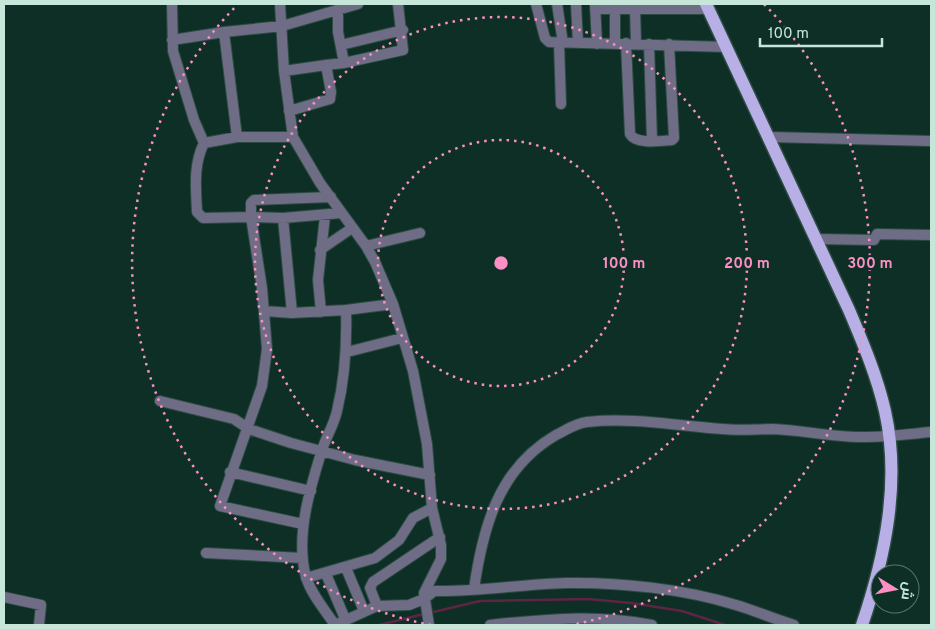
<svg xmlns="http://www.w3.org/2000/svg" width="935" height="629" viewBox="0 0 935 629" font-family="Overpass,Cairo,sans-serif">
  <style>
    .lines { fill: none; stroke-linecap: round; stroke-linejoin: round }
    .stream { stroke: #5e2542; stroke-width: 2.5 }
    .minor-casing { stroke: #2c4c43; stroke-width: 12 }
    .major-casing { stroke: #2c4c43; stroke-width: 15 }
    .minor { stroke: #6f6c86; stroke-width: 10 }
    .major { stroke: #b7afe5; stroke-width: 12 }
    .ring { fill: none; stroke: #fc8fc3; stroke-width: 2.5; stroke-dasharray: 2.5 5 }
    .centre { fill: #fc8fc3; stroke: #0e2f26; stroke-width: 2.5 }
    .ring-label { font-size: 15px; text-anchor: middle; font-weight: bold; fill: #fc8fc3; stroke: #0e2f26; stroke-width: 4.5; stroke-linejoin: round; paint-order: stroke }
  </style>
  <rect width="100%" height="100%" fill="#0e2f26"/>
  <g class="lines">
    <path class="stream" d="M429 613 480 601 588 599 631 603 682 611 725 625
      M379 625 424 614"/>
    <defs>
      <path id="minor" d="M172 4 173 51 194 120 204 143
        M280 4 284 71 293 137 320 183 366 246 375 262 393 304 413 371 427 444 432 508 441 545V559L424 593 429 625
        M536 4 545 38 549 42 727 47
        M557 4 563 43
        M576 4 578 43
        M595 4 597 44
        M338 9V32L344 63 403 50 398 4
        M595 9H708
        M635 9 636 43
        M172 40 224 32
        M559 43 561 104
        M615 43V9
        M626 43 630 134C636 145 661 141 672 140L674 138 669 44
        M649 44 652 141
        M341 45 403 30
        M284 71 326 65
        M289 111 330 99 331 92 326 65 344 63
        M237 137 224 32 282 26 358 4
        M293 137H237L204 143C193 165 196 188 197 212L203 218 251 217 262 288 267 349 262 386 220 506 303 524
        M770 137 931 141
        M331 197 254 200 251 203V217L283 218 341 213
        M283 218 292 313
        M817 239 874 240 877 234 931 235
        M366 246 420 233
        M320 250 352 228
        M264 311 292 313 346 310
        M321 312 318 280 325 216
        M347 352 402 338
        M160 401 234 419 249 429 291 443 355 460 430 475
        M230 472 311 491
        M206 553 302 558
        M346 568 364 611
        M326 574 346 621
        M306 578 375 558 399 540 413 518 432 508
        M474 589C483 526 499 468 556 435 566 430 576 423 587 422 633 417 678 426 723 429 740 431 756 429 773 429 802 430 830 437 860 437 884 438 907 434 931 432
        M4 597 41 605 39 625
        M377 606 370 588 373 582 440 537
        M335 625 377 606 409 605 424 599 434 591C478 592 522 584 566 583 620 582 684 589 736 605 756 611 774 619 794 625
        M335 625C325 610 311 594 306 577 295 537 310 488 322 450 326 437 334 425 337 411 345 378 347 343 346 310L393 304
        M490 625C544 619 598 614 652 625"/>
      <path id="major" d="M706 4 849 310C863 343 877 376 885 411 901 482 885 557 862 625"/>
    </defs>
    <use href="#minor" class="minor-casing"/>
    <use href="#major" class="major-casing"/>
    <use href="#minor" class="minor"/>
    <use href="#major" class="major"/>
  </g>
  <g class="ring">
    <circle cx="501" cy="263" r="123"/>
    <circle cx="501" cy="263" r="246"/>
    <path d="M431 625A369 369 0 0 1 238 4M764 4A369 369 0 0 1 571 625"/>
  </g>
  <circle cx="501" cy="263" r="8" class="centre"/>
  <g class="ring-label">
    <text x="624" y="268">100 m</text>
    <text x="747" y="268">200 m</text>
    <text x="870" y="268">300 m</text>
  </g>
  <rect width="935" height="629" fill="none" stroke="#c7e6da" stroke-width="10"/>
  <g transform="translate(895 589) rotate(100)"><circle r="24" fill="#0e2f26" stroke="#58786e"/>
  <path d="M0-4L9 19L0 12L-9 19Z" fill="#fc8fc3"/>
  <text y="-8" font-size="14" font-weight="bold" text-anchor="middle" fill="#c7e6da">ش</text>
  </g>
  <path d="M760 38v8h122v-8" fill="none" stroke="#c7e6da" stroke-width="2.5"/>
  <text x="768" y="38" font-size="15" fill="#c7e6da" stroke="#0e2f26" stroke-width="4" paint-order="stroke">100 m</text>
</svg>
